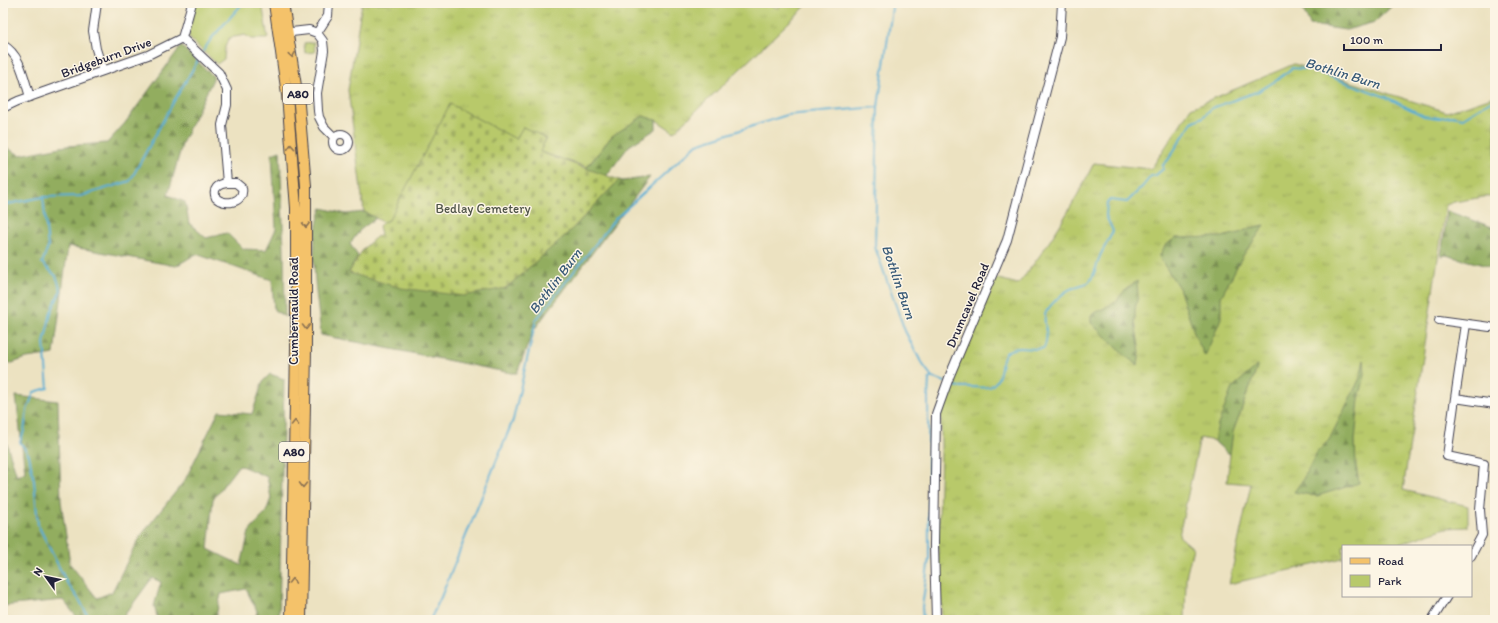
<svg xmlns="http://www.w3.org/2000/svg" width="1498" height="623" viewBox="0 0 1498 623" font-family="Itim,sans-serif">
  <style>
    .grass { fill: url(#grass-tufts); stroke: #6d7653 }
    .forest { fill: url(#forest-firs); stroke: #5a684d; fill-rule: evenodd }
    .cemetery { fill: url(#cemetery-stones); stroke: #6d7653 }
    .park { fill: #b8c96b; stroke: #6d7653 }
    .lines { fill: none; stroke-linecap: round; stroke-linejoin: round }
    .stream { stroke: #58add4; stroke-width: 2 }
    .minor-casing { stroke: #403f4f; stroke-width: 10 }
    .major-casing { stroke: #403f4f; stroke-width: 12 }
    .minor { stroke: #fff; stroke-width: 8 }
    .major { stroke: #f4c26a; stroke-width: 10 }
    .oneway { stroke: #8b7252 }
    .labels { text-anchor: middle; stroke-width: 3; stroke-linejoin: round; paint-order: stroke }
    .shield { fill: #fcf5e5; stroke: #63616e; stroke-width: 1 }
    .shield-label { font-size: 12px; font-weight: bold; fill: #22223b }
    .street-label { font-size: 13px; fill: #22223b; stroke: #fcf5e5 }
    .park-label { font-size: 13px; fill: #4f5449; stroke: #fcf5e5 }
    .water-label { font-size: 14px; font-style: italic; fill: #385a78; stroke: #fcf5e5 }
  </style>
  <defs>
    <pattern id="grass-tufts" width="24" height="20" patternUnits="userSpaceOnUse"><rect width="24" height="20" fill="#b8c96b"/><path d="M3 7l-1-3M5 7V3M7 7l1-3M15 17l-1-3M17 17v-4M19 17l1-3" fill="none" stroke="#9eac5e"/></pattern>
    <pattern id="forest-firs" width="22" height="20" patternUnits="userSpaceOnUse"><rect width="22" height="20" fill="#92ad5f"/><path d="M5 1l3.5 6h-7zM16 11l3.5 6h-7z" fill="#778c50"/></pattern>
    <pattern id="cemetery-stones" width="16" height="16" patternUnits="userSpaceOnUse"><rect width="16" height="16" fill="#b8c96b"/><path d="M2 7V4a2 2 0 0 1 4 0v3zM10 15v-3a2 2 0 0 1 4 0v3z" fill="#9eac5e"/></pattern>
  </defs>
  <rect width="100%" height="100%" fill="#fcf5e5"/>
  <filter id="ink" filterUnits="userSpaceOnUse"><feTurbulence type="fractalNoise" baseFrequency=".025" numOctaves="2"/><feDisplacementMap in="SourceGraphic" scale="8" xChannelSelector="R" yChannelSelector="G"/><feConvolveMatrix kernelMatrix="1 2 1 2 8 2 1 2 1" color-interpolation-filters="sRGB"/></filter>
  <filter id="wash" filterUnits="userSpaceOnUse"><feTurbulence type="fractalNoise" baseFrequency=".012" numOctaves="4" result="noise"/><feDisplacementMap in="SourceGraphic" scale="16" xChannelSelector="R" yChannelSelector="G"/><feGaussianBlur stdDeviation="0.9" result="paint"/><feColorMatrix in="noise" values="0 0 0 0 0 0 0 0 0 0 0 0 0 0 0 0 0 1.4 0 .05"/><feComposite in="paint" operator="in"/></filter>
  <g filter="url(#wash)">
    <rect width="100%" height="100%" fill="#ece2c1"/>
    <path class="grass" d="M362 3H758L779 8 780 3H809L674 132 656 120 612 136 587 167 540 152 524 127 517 139 389 220 383 222 364 212 348 90Z
      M1294 64 1447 112 1495 96V195L1454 202 1446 205 1403 490 1468 506V527L1445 528 1394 546H1343V558L1229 584 1251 484 1227 482 1230 454 1214 441 1200 438 1179 536 1193 548 1186 577 1185 620H942L938 547 941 454V413L956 370 995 278 1018 284C1050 245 1072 207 1094 163L1151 169 1191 108Z"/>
    <path class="forest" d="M1300 3H1395L1375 22 1346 30 1310 25Z
      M181 46 214 77 183 141 168 195 185 202 189 223 206 238 227 233 243 249 266 250 276 229 272 154 280 151 284 249 285 317 274 310 272 280 196 254 176 266 68 246 54 354 27 358 3 366V151L7 148 20 155 66 146 107 143 125 123Z
      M643 116 656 120V129L629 146 607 175 545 236 585 170 612 136Z
      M650 177 533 331 517 373H511L321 335C317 296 307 245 322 208L346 214 364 212 376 218 360 230 350 244 358 256 349 272 506 288 569 232 619 180 623 181Z
      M1447 211 1495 228V268L1446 255 1441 256Z
      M1265 225 1242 257 1221 297V318L1205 356 1196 338 1179 288 1159 257 1165 246 1175 238 1222 237 1239 233 1250 228Z
      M1137 281 1138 296 1135 309V322L1140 352 1138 365 1128 358 1091 323V315L1116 302 1125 290Z
      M1364 360 1365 375 1359 399 1355 440 1356 466 1359 483 1317 496 1294 492 1302 481 1317 452 1329 440 1360 378Z
      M1258 365 1233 432 1230 454 1225 451 1214 441 1218 425 1232 388Z
      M270 374 284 379 279 620H255L257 611 246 589 221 594 215 620H158L154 606 161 582 152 578 121 620H79L63 600 3 606V432L17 476 25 472 16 396 58 401 61 501 70 564 97 598 112 592 139 538 185 480 219 411 252 414 263 381ZM239 465 267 477 271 498 266 512 249 532 241 565 208 549 213 499Z"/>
    <path class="cemetery" d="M450 104 516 139 523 127 546 138 540 152 619 180 569 232 506 288 463 296 401 288 349 273C357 257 366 243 381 234L379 226 383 222 389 220Z"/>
    <path class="park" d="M196 3H262L268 39H251L245 35 229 38 225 47 224 59 217 64 190 39 188 34Z
      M314 42 315 52 305 53 304 43Z"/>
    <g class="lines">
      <path class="stream" d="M202 53 211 39 243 3
        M878 107 892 8 891 3
        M43 197 48 247 42 263 56 276 61 290 51 312 44 343 48 388 34 392 27 410 24 431 20 442 29 455 34 481 38 525 67 583 80 601 90 620
        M3 202 8 204 43 197 81 196 130 181 174 101 200 57
        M949 384C960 388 960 387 971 387 977 387 983 388 990 387 993 385 997 381 998 378 1003 367 1000 352 1013 349 1023 346 1034 351 1044 348 1051 333 1041 322 1046 312 1051 304 1064 291 1073 288 1079 286 1083 287 1088 283 1094 278 1097 264 1100 256 1104 247 1109 240 1113 231L1106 216 1107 203 1110 200 1127 202 1143 186 1151 176 1156 175 1163 169V165L1168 160 1192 122 1203 117 1212 108 1259 91 1277 80 1292 68 1312 70 1386 97 1424 116 1439 118 1451 116 1463 118 1495 98
        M430 620 441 597 513 420 536 320 615 219 697 144 787 115 878 107 875 247 905 331 921 362 932 377 945 382
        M923 620 922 607 929 558 928 397 929 379 932 377"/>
    </g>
  </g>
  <g filter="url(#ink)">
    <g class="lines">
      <defs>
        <path id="minor" d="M97 3 93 31 96 49 103 71
          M283 33 309 30 317 33 323 41 324 51 317 93 318 111 319 117 324 127 334 137
          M317 33 328 16 329 3
          M182 38 219 73 227 90V105L222 125 227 183H236L242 188C245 203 224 206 216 198 212 189 218 184 227 183
          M3 45C21 55 24 79 30 97
          M3 108 18 101 148 55 182 38 192 3
          M333 142a8 8 0 1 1 16 0a8 8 0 1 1-16 0Z
          M1439 320 1490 327
          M1455 398 1466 324
          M1471 556 1482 535 1480 510 1484 464 1447 456 1455 398 1495 404
          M936 620 934 545 936 414 950 375 1007 240 1060 37 1062 3
          M1432 620 1447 596"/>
        <path id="major" d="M274 3 287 95 296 208V348L291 620
          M283 3 299 105 306 186V350L301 620"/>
      </defs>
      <use href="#minor" class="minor-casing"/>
      <use href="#major" class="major-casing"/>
      <use href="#minor" class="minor"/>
      <use href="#major" class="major"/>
    </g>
    <defs><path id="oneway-chevron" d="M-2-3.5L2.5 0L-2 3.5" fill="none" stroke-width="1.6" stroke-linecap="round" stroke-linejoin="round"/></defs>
    <g class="oneway">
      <use href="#oneway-chevron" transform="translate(292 55) rotate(81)"/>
      <use href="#oneway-chevron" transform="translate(291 147) rotate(-94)"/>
      <use href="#oneway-chevron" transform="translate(306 225) rotate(90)"/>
      <use href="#oneway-chevron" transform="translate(306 327) rotate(90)"/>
      <use href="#oneway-chevron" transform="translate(295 423) rotate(-89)"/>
      <use href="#oneway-chevron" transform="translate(303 485) rotate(91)"/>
      <use href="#oneway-chevron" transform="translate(292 581) rotate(-89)"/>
    </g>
  </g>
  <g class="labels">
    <g class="shield">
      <rect x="283" y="84" width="30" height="20" rx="3"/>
      <rect x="279" y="442" width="30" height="20" rx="3"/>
    </g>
    <g class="shield-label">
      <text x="298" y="98">A80</text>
      <text x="294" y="456">A80</text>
    </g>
    <g class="street-label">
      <text transform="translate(106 57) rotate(-20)" y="5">Bridgeburn Drive</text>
      <text transform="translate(967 305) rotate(-67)" y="5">Drumcavel Road</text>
      <text transform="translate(293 311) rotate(-90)" y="5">Cumbernauld Road</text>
    </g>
    <g class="park-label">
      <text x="483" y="213">Bedlay Cemetery</text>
    </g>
    <g class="water-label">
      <text transform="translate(1343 73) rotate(17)" y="5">Bothlin Burn</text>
      <text transform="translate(555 281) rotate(-53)" y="5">Bothlin Burn</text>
      <text transform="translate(899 282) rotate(71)" y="5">Bothlin Burn</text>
    </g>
  </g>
  <rect width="1498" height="623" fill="none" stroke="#fcf5e5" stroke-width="16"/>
  <rect x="1342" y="545" width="130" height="52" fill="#fcf5e5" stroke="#a5a1a1"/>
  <rect x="1350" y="558" width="20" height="6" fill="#f4c26a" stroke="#a5a1a1"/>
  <text x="1378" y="565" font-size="12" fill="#22223b">Road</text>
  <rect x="1350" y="575" width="20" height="12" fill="#b8c96b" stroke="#a5a1a1"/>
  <text x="1378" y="585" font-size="12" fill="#22223b">Park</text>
  <g transform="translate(46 577) rotate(303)" stroke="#fcf5e5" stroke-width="3" paint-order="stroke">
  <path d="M0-3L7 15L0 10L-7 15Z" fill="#22223b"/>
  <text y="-6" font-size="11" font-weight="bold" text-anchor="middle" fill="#22223b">N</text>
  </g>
  <path d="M1344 44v6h97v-6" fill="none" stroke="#22223b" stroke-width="2"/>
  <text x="1350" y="44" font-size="12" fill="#22223b" stroke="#fcf5e5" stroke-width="3" paint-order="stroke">100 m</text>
</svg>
